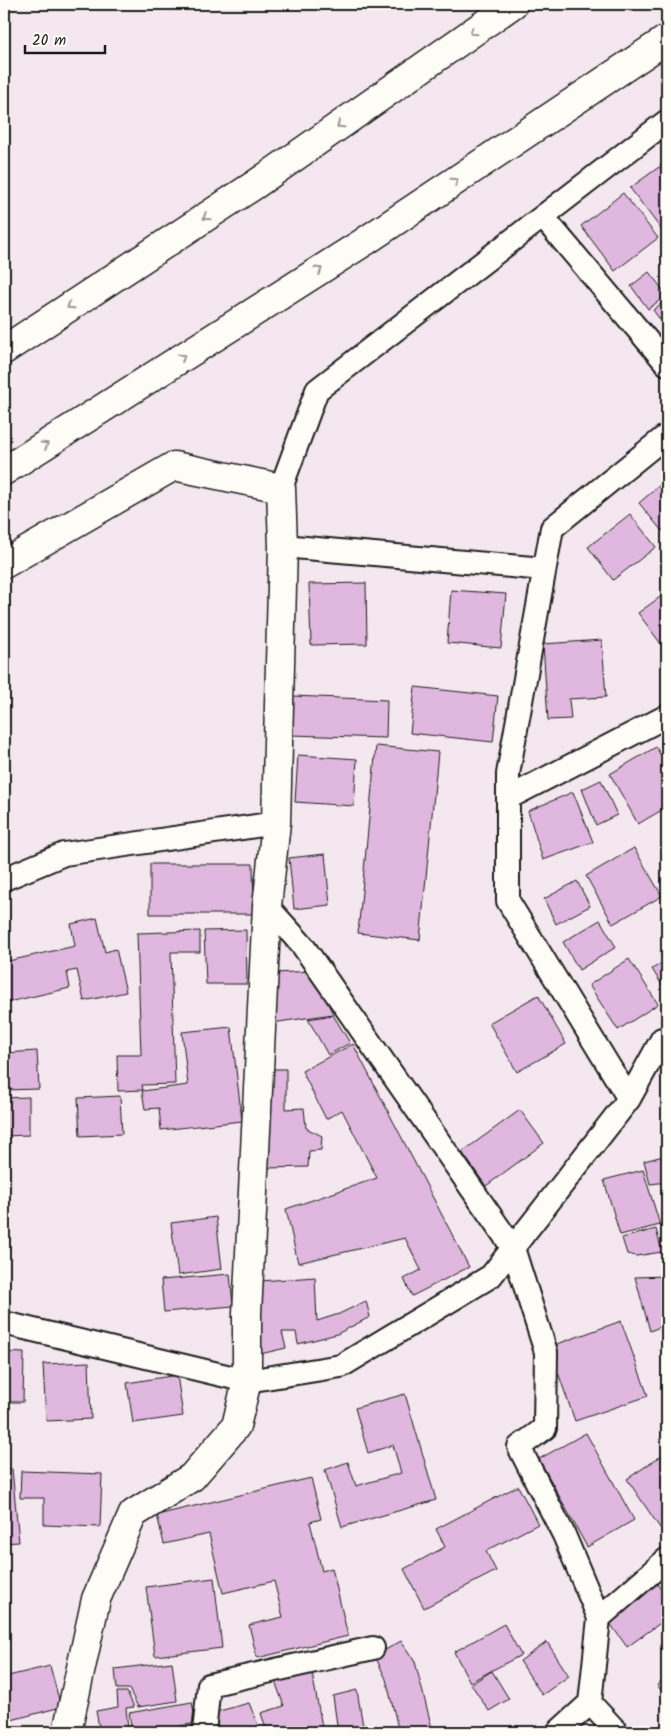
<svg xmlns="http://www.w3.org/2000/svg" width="671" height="1736" viewBox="0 0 671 1736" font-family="Kalam,sans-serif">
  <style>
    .building { fill: #e0b7de; stroke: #1c1c1c }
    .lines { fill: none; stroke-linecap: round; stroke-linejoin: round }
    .minor-casing { stroke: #1c1c1c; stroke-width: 26 }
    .tertiary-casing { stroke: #1c1c1c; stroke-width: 31 }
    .minor { stroke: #fdfcf7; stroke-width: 22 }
    .tertiary { stroke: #fdfcf7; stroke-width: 28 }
    .oneway { stroke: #989794 }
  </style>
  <rect width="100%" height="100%" fill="#f4e7f0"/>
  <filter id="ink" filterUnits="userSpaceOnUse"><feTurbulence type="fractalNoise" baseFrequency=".02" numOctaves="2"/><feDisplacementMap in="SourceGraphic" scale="10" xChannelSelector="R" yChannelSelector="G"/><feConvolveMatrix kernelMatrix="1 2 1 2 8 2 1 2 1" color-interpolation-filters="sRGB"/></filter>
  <g filter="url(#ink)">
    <path class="building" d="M667 160V175L660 165Z
      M659 167 667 178V237L630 188Z
      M623 193 658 238 615 271 581 226Z
      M649 272 667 295 648 309 631 286Z
      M667 299V329L653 310Z
      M667 479V527L662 531 639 503Z
      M630 514 656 547 613 580 588 547Z
      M366 583 367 644 311 645 309 584Z
      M451 590 506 594 501 648 447 643Z
      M667 592V652L638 613Z
      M602 640 606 697 569 699 571 719 548 720 543 644Z
      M415 687 498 696 493 742 410 733Z
      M293 696 387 700 386 738 291 735Z
      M376 746 438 752 420 940 358 933Z
      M656 747 667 766V807L638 824 610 774Z
      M298 755 357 759 354 806 295 802Z
      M601 780 617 815 596 825 582 789Z
      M573 792 593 842 543 860 528 811Z
      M634 848 662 896 613 924 586 876Z
      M325 854 330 905 294 909 289 858Z
      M150 864H253L254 914H150Z
      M577 881 590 906 556 924 544 899Z
      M97 918 105 952 116 949 126 992 84 1001 77 970 67 972 70 988 4 1003V962L75 946 71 924Z
      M600 920 616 947 579 970 563 942Z
      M246 930 247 984H206L204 931Z
      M200 931V952H171L175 1084 142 1085 143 1090 118 1091 117 1055H141L137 933Z
      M629 959 658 1004 618 1030 589 985Z
      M667 960V993L652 969Z
      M312 971 333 1014 272 1023 276 973Z
      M538 995 566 1044 517 1072 489 1023Z
      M333 1015 350 1043 328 1055 308 1019Z
      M231 1027 242 1121 161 1130 159 1108 145 1109 142 1091 188 1085 182 1032Z
      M353 1044 469 1267 412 1296 404 1279 421 1270 405 1238 298 1263 286 1209 377 1178 342 1110 326 1119 302 1071Z
      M37 1051 39 1089 4 1090V1053Z
      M269 1069H286V1109L304 1108 306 1128 322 1136 321 1150 309 1151 308 1167 267 1168Z
      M120 1096 122 1134 80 1136 78 1098Z
      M29 1097V1135L4 1136V1098Z
      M520 1110 544 1143 486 1186 462 1152Z
      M667 1155V1182L650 1184 644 1161Z
      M643 1170 660 1225 620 1235 604 1180Z
      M667 1186V1227L665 1187Z
      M216 1217 222 1269 178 1275 171 1223Z
      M656 1229 662 1252 636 1256 627 1254 622 1238Z
      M230 1274 233 1306 164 1312 161 1280Z
      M667 1276V1324L650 1331 635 1277Z
      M315 1277 317 1321 339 1314 366 1301 370 1317 337 1334 298 1344 296 1332H282L286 1348 256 1355 261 1281Z
      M621 1321 648 1396 575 1421 549 1347Z
      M4 1352 24 1353 23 1402H4Z
      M89 1362 91 1419 46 1421 43 1364Z
      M177 1375 183 1416 133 1423 127 1383Z
      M405 1394 436 1500 342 1527 325 1470 348 1462 356 1486 401 1473 393 1445 368 1453 355 1408Z
      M586 1433 634 1520 587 1547 539 1459Z
      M667 1452V1523L660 1528 627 1479Z
      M4 1469H12L19 1542 4 1543Z
      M21 1471 102 1474 100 1527 44 1525V1498H20Z
      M311 1478 321 1519 310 1522 322 1571 332 1568 348 1636 257 1658 249 1625 283 1617 274 1581 223 1593 209 1534 164 1544 157 1515Z
      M518 1486 538 1524 486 1551 496 1571 424 1608 404 1569 445 1547 436 1529Z
      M214 1578 222 1648 155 1656 146 1587Z
      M657 1584 667 1598V1615L663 1621 627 1647 609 1622Z
      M504 1624 521 1655 470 1682 454 1652Z
      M401 1641 415 1662 433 1732H399L386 1679 375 1656Z
      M547 1642 569 1676 542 1695 520 1661Z
      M172 1662 177 1701 138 1707 129 1689H117L115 1669Z
      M50 1666 61 1707 4 1722V1677Z
      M492 1671 509 1699 489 1711 471 1684Z
      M312 1673 323 1732H267L261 1713 284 1706 275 1681Z
      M667 1676V1698L657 1685Z
      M357 1690 364 1732H338L333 1696Z
      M117 1692H127L134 1707 126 1708 128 1731 100 1732 96 1711 118 1707Z
      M192 1702 196 1723 180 1726V1732H132L129 1713Z
      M249 1703 261 1732H213L212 1713Z"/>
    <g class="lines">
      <defs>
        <path id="minor" d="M543 217 667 364
          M281 488 317 390 667 121
          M283 546 544 569
          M508 798 667 716
          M4 879 64 854 276 823
          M267 906 303 946 513 1248 546 1352 545 1428 519 1447 564 1535 599 1618 590 1703 558 1732
          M629 1099 508 901V774L552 528 667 435
          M4 1323 247 1381 341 1366 491 1276 629 1099 662 1039 667 1038
          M599 1618 667 1559
          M590 1703 617 1732
          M204 1732 209 1685 373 1648"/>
        <path id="tertiary" d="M4 350 256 184 513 4
          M4 471 364 242 667 39
          M4 564 174 466 281 488 283 546 276 823 267 906 247 1314V1381L236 1426 192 1477 133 1514 96 1599 67 1732"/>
      </defs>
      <use href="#minor" class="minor-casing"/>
      <use href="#tertiary" class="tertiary-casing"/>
      <use href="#minor" class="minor"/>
      <use href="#tertiary" class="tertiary"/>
    </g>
    <defs><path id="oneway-chevron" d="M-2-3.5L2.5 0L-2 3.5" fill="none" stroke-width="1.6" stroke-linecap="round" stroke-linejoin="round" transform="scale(1.25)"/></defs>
    <g class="oneway">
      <use href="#oneway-chevron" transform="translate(473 32) rotate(145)"/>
      <use href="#oneway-chevron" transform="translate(340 125) rotate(145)"/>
      <use href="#oneway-chevron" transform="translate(455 181) rotate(-34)"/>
      <use href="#oneway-chevron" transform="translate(206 217) rotate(147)"/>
      <use href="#oneway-chevron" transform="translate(319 270) rotate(-32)"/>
      <use href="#oneway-chevron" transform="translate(70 306) rotate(147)"/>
      <use href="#oneway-chevron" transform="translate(182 357) rotate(-32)"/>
      <use href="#oneway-chevron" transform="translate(45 445) rotate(-32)"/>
    </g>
  </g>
  <rect width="671" height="1736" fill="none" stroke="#fdfcf7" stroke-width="20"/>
  <rect x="10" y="10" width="651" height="1716" fill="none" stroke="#1c1c1c" stroke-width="2" filter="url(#ink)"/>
  <path d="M25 45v8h80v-8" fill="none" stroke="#1c1c1c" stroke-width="2.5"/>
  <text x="32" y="45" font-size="15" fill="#1c1c1c" stroke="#fdfcf7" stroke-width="4" paint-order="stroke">20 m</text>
</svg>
